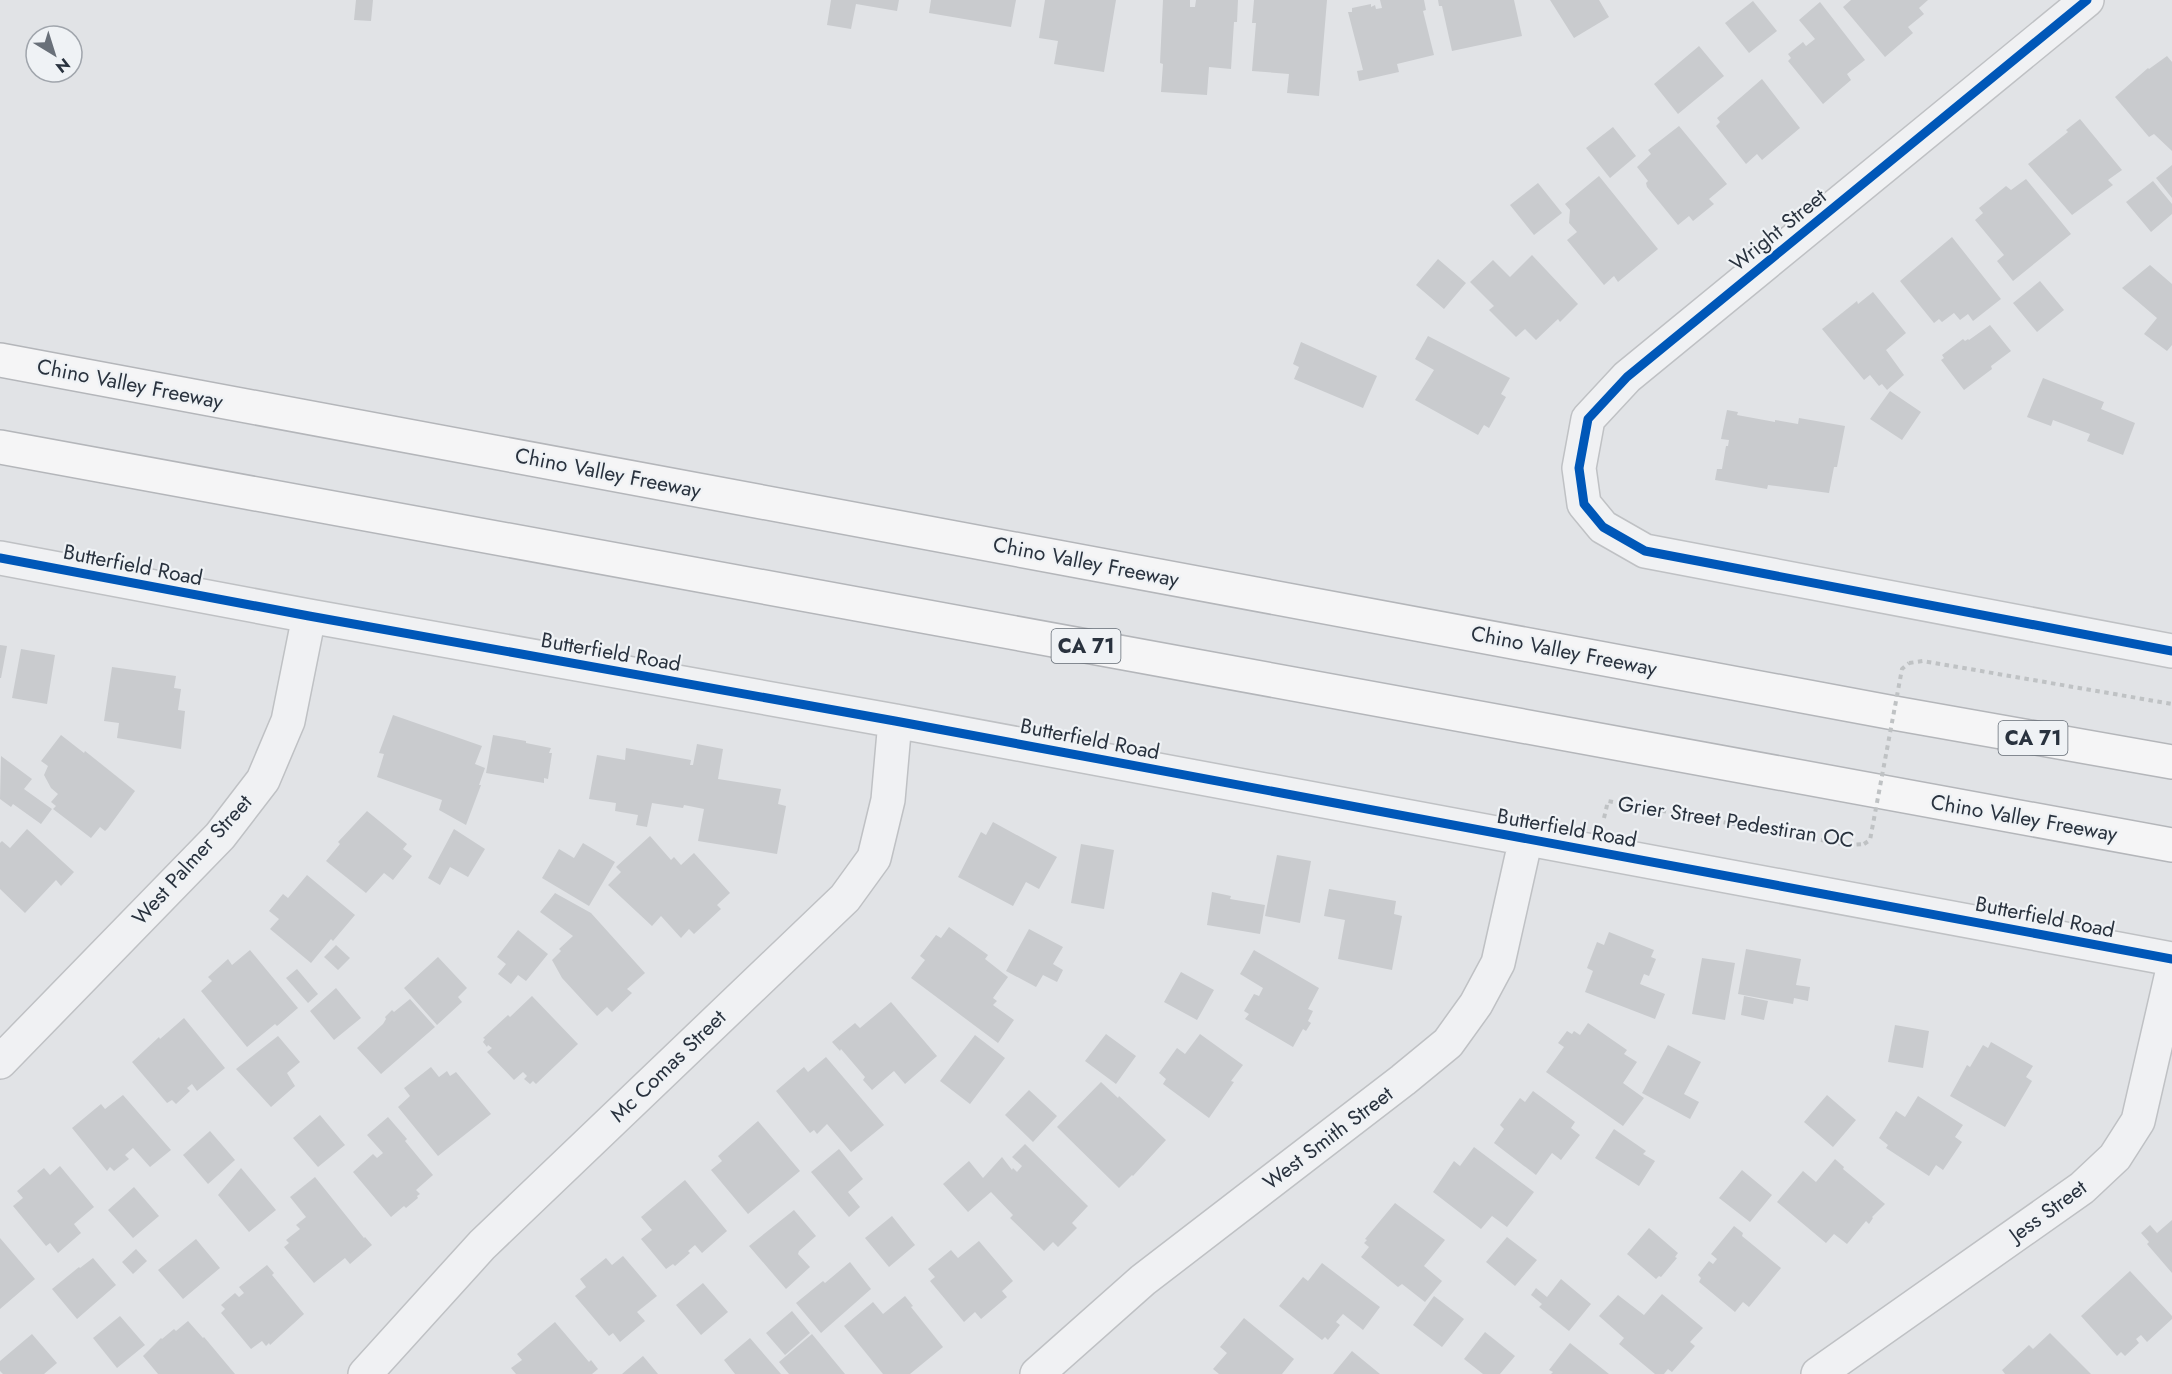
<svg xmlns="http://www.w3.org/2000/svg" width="2172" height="1374" viewBox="0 0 2172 1374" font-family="Jost,sans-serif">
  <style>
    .building { fill: #c9cbce }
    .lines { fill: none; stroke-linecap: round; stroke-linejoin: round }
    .street-casing { stroke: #bfc1c4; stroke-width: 36 }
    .highway-casing { stroke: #b4b6ba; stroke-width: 36 }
    .path { stroke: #bfc2c4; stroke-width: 4; stroke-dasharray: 4.5 4.5; stroke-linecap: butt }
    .street { stroke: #f0f1f3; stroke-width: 33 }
    .highway { stroke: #f5f5f6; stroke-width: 33 }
    .path-bridge { stroke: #bfc2c4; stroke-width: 4; stroke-dasharray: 4.5 4.5; stroke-linecap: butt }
    .cycleway-casing { stroke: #eff2f5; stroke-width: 13 }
    .cycleway { stroke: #0057b8; stroke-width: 9 }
    .labels { text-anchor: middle; stroke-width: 4.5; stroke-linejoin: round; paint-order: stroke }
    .shield { fill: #eff2f5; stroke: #646c75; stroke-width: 1.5 }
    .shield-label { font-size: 20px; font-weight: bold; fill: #29323e }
    .street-label { font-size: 21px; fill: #29323e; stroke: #eff2f5 }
  </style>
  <rect width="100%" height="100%" fill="#e1e3e6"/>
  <path class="building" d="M356 0H373L371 21 354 20Z
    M831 0H899L897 11 856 4 851 29 827 25Z
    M931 0H1016L1011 27 929 13Z
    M1045 0H1116L1104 72 1054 64 1058 41 1039 38Z
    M1163 0H1190V7H1195L1196 0H1238L1237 22H1234L1231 69 1209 67 1207 95 1161 92 1163 64 1160 63Z
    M1254 0H1327L1319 96 1287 93 1289 74 1252 71 1256 23H1252Z
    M1380 0H1424L1426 10 1423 11 1434 55 1397 64 1399 72 1359 81 1357 71 1363 70 1348 12H1352V8L1371 4V7L1375 5 1376 9 1382 8Z
    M1438 0H1514L1522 36 1452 51 1442 6H1439Z
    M1550 0H1599L1609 17 1574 38Z
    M1851 0H1928L1919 8 1924 14 1908 27 1913 33 1885 57 1843 7Z
    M1753 1 1777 31 1749 53 1725 23Z
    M1820 2 1865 60 1847 74 1851 80 1823 104 1788 61 1791 58 1788 54 1803 42 1806 46 1815 39 1799 20Z
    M1699 46 1724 76 1678 114 1654 84Z
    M2167 56 2172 62V151L2154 134 2149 137 2115 97 2148 68 2149 69Z
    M1762 79 1800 128 1762 160 1757 154 1746 164 1716 126 1720 122 1717 118Z
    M2080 119 2122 170 2108 180 2113 185 2072 215 2028 164 2068 132 2066 130Z
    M1679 126 1727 184 1709 199 1714 204 1693 221 1689 216 1678 225 1647 187 1646 183 1648 181 1637 167 1651 154 1648 150Z
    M1613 127 1636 156 1610 178 1586 148Z
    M2172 165V198L2156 178Z
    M1599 176 1658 249 1618 282 1614 276 1604 285 1567 240 1577 232 1569 223 1570 210 1565 204Z
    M2026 179 2071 234 2013 281 1997 261 2004 255 1975 220 1983 213 1979 208 2006 186 2011 190Z
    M2153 181 2172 204V214L2151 232 2126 202Z
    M1538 183 1562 213 1534 235 1510 205Z
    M1952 237 2001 299 1973 321 1968 314 1960 320 1954 313 1942 322 1939 319 1934 323 1900 281Z
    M1532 255 1578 304 1560 322 1558 319 1536 340 1525 329 1516 337 1489 310 1494 306 1470 282 1493 260 1510 277Z
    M1438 259 1466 283 1444 309 1416 285Z
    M2150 265 2172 284V345L2167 351 2144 334 2157 318 2122 288Z
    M2040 281 2064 310 2037 332 2013 303Z
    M1873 292 1906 333 1886 350 1904 375 1887 390 1882 384 1879 386 1870 375 1864 380 1822 329 1857 301 1858 304Z
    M1990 325 2011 351 1991 366 1992 369 1964 390 1941 360 1944 358 1942 355 1963 339 1965 341 1968 339 1969 340Z
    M1428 336 1510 378 1501 394 1506 397 1489 428 1484 425 1478 435 1415 400 1434 370 1415 359Z
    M1301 342 1377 376 1363 408 1294 379 1299 367 1293 364Z
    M2043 378 2104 402 2101 409 2135 423 2123 455 2087 441 2090 434 2053 420 2051 426 2027 417Z
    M1890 391 1921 412 1902 440 1870 419Z
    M1727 410 1738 412 1737 415 1775 422V420L1798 424 1799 418 1845 426 1837 467H1834L1829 493 1768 485 1767 489 1715 480 1717 469H1722L1726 446H1728L1729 440 1721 439Z
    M0 645 7 646 1 678H0Z
    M21 649 55 655 47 704 12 698Z
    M112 667 176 676 174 688 181 689 178 710 185 711 181 749 117 738 119 723 104 721Z
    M393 715 482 746 475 764 485 768 479 785H481L466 825 439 810 442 800 377 777 384 754 379 753Z
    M61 735 84 753 85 751 135 791 108 828 105 831 100 827 91 838 53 809 56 806 51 802 58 794 51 788 44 775 48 766 41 761Z
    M493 735 526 741V743L551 748 549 753H552L548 779 544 778V783L486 773Z
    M697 744 723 749 718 779 781 789 778 804 786 806 777 854 698 841 704 809 684 805 683 808 652 803 647 827 636 825 638 815 615 811 616 803 589 799 597 755 625 760 626 748 691 760 690 765H693Z
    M1 756 32 779 24 789 52 809 41 824 13 804 11 807 0 799Z
    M367 811 407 844 403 849 412 856 393 880 384 873 366 893 326 861 340 844 338 842Z
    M993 822 1057 857 1039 889 1026 882 1013 906 958 877 981 832 986 835Z
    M27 829 74 872 61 886 56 880 25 913 0 889V843L2 841 10 848Z
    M454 829 485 849 468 877 450 867 440 885 428 878Z
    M650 836 671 860 674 857 681 865 694 853 730 893 717 905 721 909 694 934 689 929 681 938 661 916 652 926 608 885 621 872 616 867Z
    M583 843 615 862 589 906 542 878 559 849 574 858Z
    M1081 844 1114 850 1104 909 1071 903Z
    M1277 855 1311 861 1300 923 1265 916Z
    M307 875 355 915 333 941 331 939 311 963 270 929 279 919 269 911 283 894 288 898Z
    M1329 889 1396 901 1394 914 1402 916 1392 970 1338 959 1345 920 1324 916Z
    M1212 892 1231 896 1230 899 1265 905 1260 934 1207 925Z
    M555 893 591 913 645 973 627 989 632 993 612 1012 607 1007 597 1016 562 978 552 960 561 951 559 949 573 936 540 912Z
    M949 927 988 955 985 959 1008 977 993 998 997 1001 993 1005 1014 1020 998 1043 911 978 925 960 920 956 936 935 941 938Z
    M1029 929 1063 947 1053 964 1063 970 1057 982 1043 975 1036 987 1006 971Z
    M518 930 548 954 526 981 518 975 511 984 498 974 506 964 497 957Z
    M1609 932 1654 950 1651 957 1656 959 1649 976 1644 974 1640 984 1665 994 1655 1019 1585 992 1593 971 1587 968 1597 942 1604 945Z
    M336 945 350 958 338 970 324 957Z
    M1746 949 1801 959 1796 985 1810 987 1808 1001 1794 998 1793 1004 1738 994Z
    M250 950 298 1008 277 1026 275 1024 247 1047 201 991 212 981 208 977 228 959 232 965Z
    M1254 950 1319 988 1308 1009 1313 1011 1308 1021 1311 1023 1306 1031 1303 1029 1293 1047 1245 1019 1249 1014 1244 1011 1254 994 1259 996 1263 988 1240 974Z
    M438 957 467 988 458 997 462 1002 437 1025 404 988Z
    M1702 958 1735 963 1725 1020 1692 1014Z
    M297 969 318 994 308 1003 286 978Z
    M1181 972 1214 990 1197 1020 1164 1002Z
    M336 988 361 1018 334 1040 310 1011Z
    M532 996 578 1044 536 1084 533 1081 530 1084 524 1079 527 1076 523 1072 514 1080 487 1052 492 1048 488 1045 487 1047 483 1042 485 1039 483 1038 508 1015 510 1017Z
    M1744 996 1768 1001 1764 1020 1741 1015Z
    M410 999 435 1027 381 1074 357 1048 383 1024 386 1019 385 1017 392 1010 394 1012Z
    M891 1002 937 1056 905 1084 894 1071 872 1090 863 1080 865 1077 841 1049 840 1051 832 1042 855 1023 860 1028Z
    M184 1018 225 1068 197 1091 192 1084 187 1088 190 1091 176 1104 172 1100 167 1103 132 1062 159 1037 160 1039Z
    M1588 1023 1627 1050 1624 1054 1637 1062 1623 1083 1644 1098 1623 1126 1546 1072 1564 1047 1558 1043 1567 1031 1572 1034 1574 1031 1580 1035Z
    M1895 1025 1929 1031 1923 1068 1888 1062Z
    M1106 1034 1136 1056 1116 1084 1085 1061Z
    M1200 1034 1243 1065 1231 1081 1234 1082 1209 1118 1163 1084 1166 1079 1159 1073 1177 1048 1185 1054Z
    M975 1035 1005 1058 970 1104 940 1081Z
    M278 1036 300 1062 287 1073 295 1086 271 1107 236 1069Z
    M1991 1042 2033 1066 2026 1077 2032 1081 2005 1127 1950 1096 1967 1065 1970 1067 1983 1045 1988 1048Z
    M1668 1045 1701 1062 1684 1094 1699 1102 1690 1119 1642 1093Z
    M826 1057 884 1125 851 1152 827 1124 817 1134 814 1130 810 1133 776 1091 804 1067 808 1072Z
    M431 1067 439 1077 447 1071 450 1076 456 1072 491 1114 438 1156 398 1107 410 1096 404 1088Z
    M1101 1082 1118 1098 1119 1096 1166 1140 1133 1176 1132 1175 1119 1188 1057 1127Z
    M1029 1090 1057 1116 1033 1142 1005 1115Z
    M1533 1091 1575 1122 1571 1128 1580 1135 1561 1160 1552 1153 1536 1175 1494 1143 1504 1129 1500 1125 1520 1098 1525 1102Z
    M123 1095 171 1150 150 1167 133 1148 125 1155 129 1159 114 1171 110 1167 107 1171 72 1128 101 1104 105 1109Z
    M1827 1095 1856 1120 1833 1147 1804 1122Z
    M1918 1096 1963 1125 1955 1137 1962 1142 1943 1170 1936 1165 1929 1176 1886 1148 1888 1145 1879 1138 1896 1111 1905 1117Z
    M320 1115 345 1145 318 1167 293 1138Z
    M388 1117 407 1139 405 1141 433 1175 416 1190 420 1194 417 1196 418 1198 406 1208 404 1206 391 1217 353 1172 373 1154 377 1158 383 1153 367 1135Z
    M758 1121 800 1171 748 1214 711 1170 722 1161 718 1156Z
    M1614 1129 1646 1151 1643 1154 1655 1161 1639 1186 1595 1158Z
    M210 1131 235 1160 208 1184 183 1155Z
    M1025 1144 1088 1206 1072 1223 1077 1228 1058 1247 1053 1242 1044 1251 1010 1218 1013 1215 991 1192 968 1212 943 1184 969 1161 983 1178 1002 1157 1012 1170 1013 1168 1017 1172 1022 1166 1012 1157Z
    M1474 1147 1534 1192 1507 1227 1492 1216 1481 1229 1433 1192 1454 1161 1460 1166Z
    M839 1149 863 1179 848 1192 860 1207 849 1217 811 1172Z
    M1835 1159 1844 1167 1843 1169 1885 1204 1872 1217 1873 1218 1869 1224 1866 1221 1847 1244 1834 1234 1826 1243 1777 1202 1803 1171 1816 1182Z
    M60 1166 94 1207 74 1224 81 1233 58 1253 50 1243 46 1246 13 1206 23 1198 17 1191 44 1168 50 1175Z
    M241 1168 276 1210 249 1232 218 1195Z
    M1742 1170 1772 1195 1750 1222 1719 1198Z
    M315 1177 364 1238 365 1237 372 1245 350 1264 345 1258 314 1283 284 1247 289 1243 286 1240 300 1229 296 1225 306 1217 290 1197Z
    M685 1180 727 1231 702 1253 695 1245 688 1251 690 1253 675 1266 673 1264 666 1269 641 1239 652 1230 641 1217Z
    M134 1187 159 1216 133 1238 108 1210Z
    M1395 1203 1445 1240 1424 1266 1442 1281 1425 1302 1402 1284 1398 1287 1361 1257 1369 1247 1364 1243 1367 1240 1365 1239Z
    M794 1210 816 1236 799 1251 798 1254 810 1267 786 1289 749 1246Z
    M892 1216 915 1245 889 1267 865 1238Z
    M2172 1220V1273L2147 1244 2149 1242 2141 1233 2150 1225 2157 1233Z
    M1734 1226 1743 1233 1742 1236 1781 1268 1749 1307 1743 1302 1735 1312 1699 1282 1701 1278 1698 1275 1709 1261 1713 1264 1717 1259 1711 1254Z
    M1649 1228 1678 1253 1675 1257 1677 1258 1661 1277 1659 1276 1656 1279 1627 1254Z
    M1507 1237 1537 1260 1515 1286 1486 1262Z
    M0 1238 35 1279 0 1309Z
    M196 1239 220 1268 183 1299 158 1270Z
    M979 1241 1013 1281 1002 1291 1007 1297 981 1319 975 1312 964 1322 930 1281 935 1277 928 1269 951 1250 958 1258Z
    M136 1249 147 1261 133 1274 122 1262Z
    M623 1256 657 1296 637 1312 645 1321 620 1342 613 1333 609 1336 575 1296 586 1287 580 1279 606 1258 612 1265Z
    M93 1258 116 1285 77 1319 52 1289 79 1267 80 1268Z
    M850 1262 871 1289 821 1333 796 1303 823 1281 825 1283Z
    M1322 1263 1380 1307 1363 1330 1343 1314 1336 1322 1340 1325 1328 1340 1325 1337 1322 1340 1279 1306 1303 1277 1308 1281Z
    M267 1265 274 1273 272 1275 304 1314 270 1345 269 1343 266 1346 262 1341 251 1349 221 1313 225 1309 221 1305 235 1293 239 1297 244 1293 239 1287Z
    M2130 1271 2172 1316V1319L2147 1342 2141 1335 2136 1339 2139 1343 2125 1356 2121 1352 2117 1356 2081 1316Z
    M1561 1279 1591 1304 1569 1331 1539 1307 1542 1304 1531 1295 1536 1288 1547 1297Z
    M703 1283 728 1312 701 1335 676 1305Z
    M1662 1294 1703 1328 1690 1342 1695 1346 1672 1372 1668 1369 1664 1374H1655L1619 1344 1624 1338 1599 1316 1618 1295 1644 1315Z
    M905 1296 913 1306 911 1307 943 1347 910 1374H883L844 1326 873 1302 883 1314Z
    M1434 1296 1464 1319 1442 1347 1413 1325Z
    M792 1311 810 1333 785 1355 766 1333Z
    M120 1316 145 1345 117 1368 93 1338Z
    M1244 1318 1294 1359 1282 1374H1219L1213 1369 1227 1353 1220 1347Z
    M188 1321 203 1338 204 1337 235 1374H158L143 1356 161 1338 162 1339 174 1329 176 1331Z
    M555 1322 589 1362 591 1360 598 1369 592 1374H516L511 1368 522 1360 517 1354Z
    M1485 1332 1515 1356 1500 1374H1483L1464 1359Z
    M2050 1333 2091 1374H2005L2002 1370 2029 1345 2033 1349Z
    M32 1334 57 1363 44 1374H3L0 1371V1361Z
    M812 1334 845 1374H789L779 1362Z
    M750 1338 781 1374H735L724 1360Z
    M1570 1343 1609 1374H1551L1553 1372 1549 1370Z
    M1352 1351 1380 1374H1333Z
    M643 1356 658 1374H622Z"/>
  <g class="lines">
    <defs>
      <path id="street" d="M2087 0 1627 377 1588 419 1579 468 1584 504 1603 527 1645 551 2172 651
        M0 558 309 616 895 721 2172 959
        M0 1062 220 836 263 780 288 721 309 616
        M365 1374 482 1245 845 898 874 858 888 800 895 721
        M1037 1374 1143 1280 1403 1080 1448 1043 1476 1004 1498 963 1526 838
        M1818 1374 2082 1188 2115 1157 2138 1121 2172 973"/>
      <path id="highway" d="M0 360 1894 713 2172 762
        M0 447 2172 845"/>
    </defs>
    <use href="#street" class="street-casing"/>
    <use href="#highway" class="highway-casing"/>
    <path class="path" d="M1909 663 1923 661 2172 704
      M1604 818 1608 801 1848 845 1864 844"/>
    <use href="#street" class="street"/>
    <use href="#highway" class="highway"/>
    <path class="path-bridge" d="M1864 844 1870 840 1902 669 1909 663"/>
    <defs>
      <path id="cycleway" d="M2087 0 1627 377 1588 419 1579 468 1584 504 1603 527 1645 551 2172 651
        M0 558 309 616 895 721 2172 959"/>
    </defs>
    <use href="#cycleway" class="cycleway-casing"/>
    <use href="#cycleway" class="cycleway"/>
  </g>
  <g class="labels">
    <g class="shield">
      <rect x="1051.5" y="629" width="69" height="34" rx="4.5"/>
      <rect x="1998.5" y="721" width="69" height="34" rx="4.5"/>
    </g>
    <g class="shield-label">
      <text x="1086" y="653">CA 71</text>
      <text x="2033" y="745">CA 71</text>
    </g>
    <g class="street-label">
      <text transform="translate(1778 230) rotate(-39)" y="7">Wright Street</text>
      <text transform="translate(130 384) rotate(11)" y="7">Chino Valley Freeway</text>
      <text transform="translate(608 473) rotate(11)" y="7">Chino Valley Freeway</text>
      <text transform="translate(1086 562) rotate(11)" y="7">Chino Valley Freeway</text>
      <text transform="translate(133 565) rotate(11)" y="7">Butterfield Road</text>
      <text transform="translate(1564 651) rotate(11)" y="7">Chino Valley Freeway</text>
      <text transform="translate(611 652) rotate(10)" y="7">Butterfield Road</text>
      <text transform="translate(1090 739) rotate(11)" y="7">Butterfield Road</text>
      <text transform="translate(2024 818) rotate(10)" y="7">Chino Valley Freeway</text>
      <text transform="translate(1736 822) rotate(9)" y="7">Grier Street Pedestiran OC</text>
      <text transform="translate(1567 828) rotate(10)" y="7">Butterfield Road</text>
      <text transform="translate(192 860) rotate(-48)" y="7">West Palmer Street</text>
      <text transform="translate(2045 917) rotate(11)" y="7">Butterfield Road</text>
      <text transform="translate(668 1066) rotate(-44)" y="7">Mc Comas Street</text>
      <text transform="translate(1328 1138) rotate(-37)" y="7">West Smith Street</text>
      <text transform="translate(2048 1211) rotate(-36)" y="7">Jess Street</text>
    </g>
  </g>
  <g transform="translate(54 54) rotate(142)"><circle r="28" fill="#eff2f5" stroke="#a0a5ac" stroke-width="1.5"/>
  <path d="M0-4.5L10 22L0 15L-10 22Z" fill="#697079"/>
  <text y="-9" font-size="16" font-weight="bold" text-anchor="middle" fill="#29323e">N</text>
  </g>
</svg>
